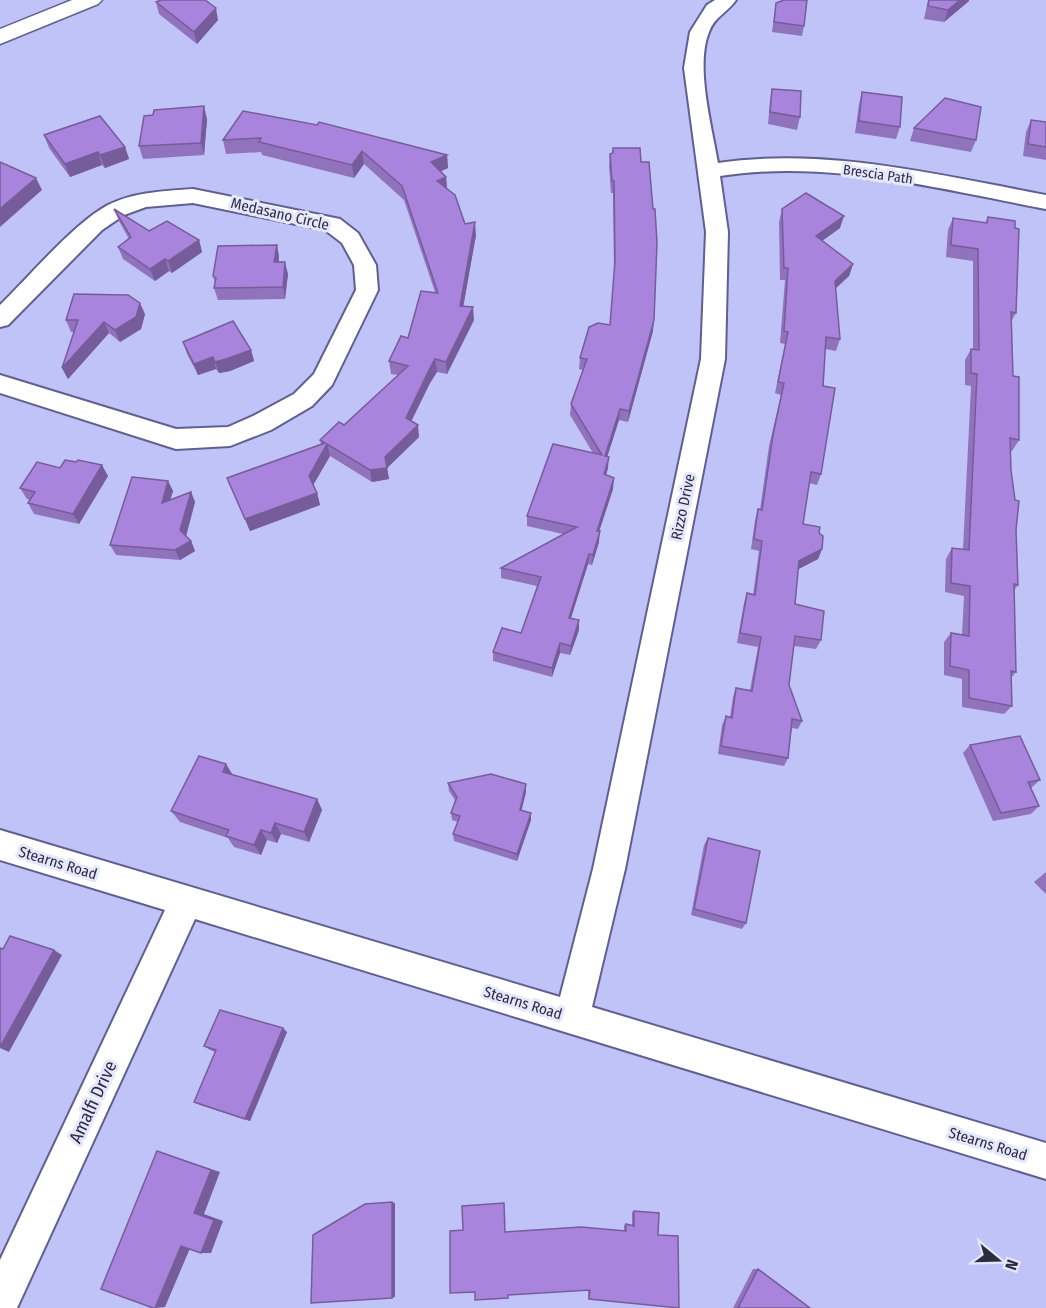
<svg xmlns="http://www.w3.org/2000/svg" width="1046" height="1308" viewBox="0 0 1046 1308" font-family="'Fira Sans Condensed',sans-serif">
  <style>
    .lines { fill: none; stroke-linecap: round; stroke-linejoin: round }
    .minor-casing { stroke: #5f608f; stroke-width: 4 }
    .tertiary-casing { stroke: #5f608f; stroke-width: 3 }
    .minor { fill: #fff; fill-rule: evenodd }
    .tertiary { fill: #fff; fill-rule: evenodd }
    .wall { fill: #9172bd }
    .shaded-wall { fill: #765c9a }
    .building { fill: #a984dc; stroke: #765c9a; stroke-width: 1.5 }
    .labels { text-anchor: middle; stroke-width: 6; stroke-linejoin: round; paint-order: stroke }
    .far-street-label { font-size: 14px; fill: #2c2c41; stroke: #e5e7fd }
    .street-label { font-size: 15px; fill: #2c2c41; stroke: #e5e7fd }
    .near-street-label { font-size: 18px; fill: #2c2c41; stroke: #e5e7fd }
  </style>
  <rect width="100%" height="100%" fill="#c0c3f8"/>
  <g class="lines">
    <defs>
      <path id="minor" d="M715 0H736C728 12 714 17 709 32 695 66 712 127 718 163 827 147 939 175 1046 195V209C940 189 828 159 720 176L728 232 725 359 625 869 592 1007 1046 1143V1179L195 919 17 1308H0V1260L165 910 0 860V830L560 997 593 869 701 359 706 232 684 68 690 32 707 5Z
        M193 189 340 219 358 233 376 265 378 290 332 385 312 406 271 430 230 446 176 449 0 393V375L176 429 228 427 253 416 294 394 314 374 356 290 354 265 342 243 325 230 193 203 146 207 124 215 102 230 8 325 0 327V305C29 277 74 223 108 205 134 192 164 191 193 189Z"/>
      <path id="tertiary" d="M72 0H102L98 4 0 44V29Z"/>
    </defs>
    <use href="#minor" class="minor-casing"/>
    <use href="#tertiary" class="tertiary-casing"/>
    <use href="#minor" class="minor"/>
    <use href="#tertiary" class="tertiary"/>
  </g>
  <path class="wall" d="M928 0H969V1L944 22 924 19Z
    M156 2 218 20 197 44 159 14Z
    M776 3 804 26 802 36 772 32Z
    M772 89 800 117 797 130 768 124 770 101Z
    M862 92 900 127 896 139 855 133 859 104Z
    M243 111 447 155 448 168 441 171 446 177 447 188 465 224 476 235 463 307 474 320 447 374 437 372 430 383 411 421 419 437 387 468 389 479 372 482 330 456 313 485 317 493 320 505 250 531 227 478 321 444 320 440 344 425 398 375 391 374 389 361 408 338 435 292 404 200 364 164 354 178 262 155 261 152 226 154 223 140Z
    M207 119 204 155 143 159 139 146Z
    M1031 120 1046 122V160L1023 156 1026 132Z
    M914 128 976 140 971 152 910 141Z
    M44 135 125 147 129 159 105 168 102 165 70 177 49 148Z
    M613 148 653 331 628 422 619 420 607 456 608 468 606 475 613 489 599 531V542L592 565 588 564 571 618 579 620V630L570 655 560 653 552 677 493 661V652L521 633 537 586 501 578V568L563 534 527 526V516L593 453 570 415 571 404 583 370 579 369 580 358 610 325 614 273 613 193H611L609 166 610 154 612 153Z
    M114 209 149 231 199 240 202 252 172 273 169 271 155 281 123 259 118 247 129 239 119 221Z
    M782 209 840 228 822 241 853 264 849 276 835 288 840 339 836 351 825 349 821 474 817 485 809 483 803 524 819 533 822 549 818 559 798 569 795 604 821 640 816 649 794 646 789 685 802 721 798 729 792 728 788 758 784 766 718 754 722 725 726 716 730 717 733 697 736 688 750 690 758 647 737 643 744 603 747 593 753 595 759 551 751 549 755 520 758 509 760 510 769 446 781 395 775 393 785 344 780 343 785 280H780L779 222Z
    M988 217 1016 313 1011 322 1013 376 1019 440 1012 451H1010L1011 470 1016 530 1018 585 1014 590 1016 672 1011 678 1012 706 1004 714 962 707V679L944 675V642L951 633 962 635 964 596 945 592 946 559 952 548 963 549 971 386 965 385V360L971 349H973V261L946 257 948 230 953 218 985 223Z
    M277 245 279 257V262L288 274 285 299 218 300 214 288 215 283 213 276Z
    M145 314 141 329 120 342 109 333 68 379 62 368 74 332H71L66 320Z
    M183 342 251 350 254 361 230 371 219 373 216 369 198 375 187 354Z
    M60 468 108 476 79 524 34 514 28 503 30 500 27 499 20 488Z
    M168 481 173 491 170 500 191 492 195 502 186 536 191 541 195 551 180 560 116 555 110 545Z
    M970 745 1040 780 1031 788 1039 806 1031 814 993 821 963 753Z
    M226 764 233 775 317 799 322 810 309 842 281 834 277 843 267 840 261 855 234 847 228 838 180 822 171 811Z
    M448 783 526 784V792L521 810 531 813V820L517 861 454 841 453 834 458 822 452 820 451 813 455 800 449 791Z
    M708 838 746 923 742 929 691 915 704 845Z
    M1046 872V894L1034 882Z
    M287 1032 250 1121 200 1105 194 1102 215 1052 210 1050 204 1046Z
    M634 1211 659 1213 589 1299 588 1298V1290L506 1232 624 1231V1225L626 1224 632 1225V1212Z
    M753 1269H758L810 1308H733Z"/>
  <path class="shaded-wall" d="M960 0H969V1L944 22 948 10Z
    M216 8 218 20 197 44 194 32Z
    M204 106 207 119 204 155 201 143Z
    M125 147 129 159 105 168 100 155Z
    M362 151 364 164 354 178 352 165Z
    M98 152 102 165 70 177 65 164Z
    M447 155 448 168 432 175 431 162Z
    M446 177 447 190 437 181Z
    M36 178 42 190 0 227V209Z
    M844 216 840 228 812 248 816 236Z
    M475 222 476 235 461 319 460 306Z
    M199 240 202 252 172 273 168 261Z
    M277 245 279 257 277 274 274 262Z
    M165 259 169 271 155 281 150 269Z
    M285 262 288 274 285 299 283 287Z
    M853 264 849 276 831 293 835 281Z
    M140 303 145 314 141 329 120 342 115 330Z
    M473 307 474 320 447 374 446 362Z
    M654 320 653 331 628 422 629 411Z
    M104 322 109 333 68 379 62 368Z
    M251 350 254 361 230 371 219 373 215 362Z
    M213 357 216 369 198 375 194 364Z
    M435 359 437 372 430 383 407 430 406 418 429 370Z
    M620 409 619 420 604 467 605 456Z
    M418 425 419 437 387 468 389 479 372 482 370 470Z
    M327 444 330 456 312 487 309 476Z
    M609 457 608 468 603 485 604 474Z
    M102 465 108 476 79 524 73 514Z
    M614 478 613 489 596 541 597 531Z
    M168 481 173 491 166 513 162 503Z
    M191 492 195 502 185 540 180 530Z
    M317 493 320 505 250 531 245 519Z
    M600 531 599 542 592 565 593 555Z
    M191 541 195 551 180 560 175 550Z
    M822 549 818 559 795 571 799 561Z
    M589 554 588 564 568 627 569 618Z
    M579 620V630L570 655 571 646Z
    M560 643V653L552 677V668Z
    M226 764 233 776 223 772Z
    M526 784V792L520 817V810Z
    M317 799 322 810 309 842 304 832Z
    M531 813V820L517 861V854Z
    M275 823 281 834 277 843 271 833Z
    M261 830 267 840 261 855 254 845Z
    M54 950 62 955 9 1052 0 1048Z
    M283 1028 287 1032 250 1121 245 1119Z
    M157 1151 220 1172 204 1214 223 1221 211 1253H201L194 1213Z
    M392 1202 395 1203V1297L392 1298Z
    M181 1246H191L165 1307 155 1308Z"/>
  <path class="building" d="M161 0H205L216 8 194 32 156 2Z
    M784 0H807L804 26 774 22 776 3Z
    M929 0H960L948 10 928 6Z
    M772 89 801 91 800 117 770 112Z
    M862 92 902 97 900 127 859 121Z
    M945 98 981 107 976 140 914 128Z
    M204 106 201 143 139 146 144 116 153 115 154 110Z
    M243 111 317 125 319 122 447 155 431 162 446 177 437 181 455 195 465 224 475 222 460 306 473 307 446 362 435 359 429 370 406 418 418 425 385 457 387 468 370 470 327 444 309 476 317 493 245 519 227 478 325 443 320 440 339 422 344 425 408 366 389 361 401 336 408 338 421 291 438 293 402 186 362 151 352 165 259 142 261 138 223 140Z
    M100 116 125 147 100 155 98 152 65 164 44 135Z
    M1031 120 1046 122V147L1028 144Z
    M613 148H640L641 162H649L653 209H655L657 243 654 320 629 411 620 409 605 456 609 457 604 474 614 478 597 531H600L593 555 589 554 569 618 579 620 571 646 560 643 552 668 493 652 502 628 521 633 541 577 501 568 577 527 527 516 553 444 602 455 571 404 587 359 580 358 589 327 598 323 610 325 615 261 614 181H612L610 154 613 153Z
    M0 162 36 178 0 209Z
    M806 193 844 216 816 236 853 264 835 281 840 339 826 337 823 386 835 388 821 474 811 472 803 524 820 527 819 533 823 536 822 549 799 561 795 604 824 611 821 640 795 636 789 685 802 721 792 719 788 758 721 746 726 716 732 718 736 688 752 691 761 637 740 633 747 593 755 595 762 541 754 539 758 509 762 510 773 435 784 383 778 382 788 332 784 331 788 268H784L782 209Z
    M114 209 149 231 167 221 199 240 168 261 165 259 150 269 118 247 131 237Z
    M988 217 1015 221V228L1019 229 1016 313 1011 312 1013 376 1019 377V440L1010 438 1011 470 1015 500 1019 501 1016 530 1018 585 1014 584 1016 672 1011 671 1012 706 969 698V670L950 666 951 633 969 636 970 586 951 583 952 548 969 550 977 374 971 373V349L979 350 978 249 951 245 953 218 987 223Z
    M277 245 274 262H285L283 287 214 288 216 278 213 276 218 246Z
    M74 294 128 295 140 303 136 317 115 330 104 322 62 368 78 320H66Z
    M233 321 251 350 226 359 215 362 213 357 194 364 183 342Z
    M65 460 76 462 78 460 102 465 73 514 28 503 35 492 20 488 37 462 60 468Z
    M132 477 168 481 162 503 191 492 180 530 191 541 175 550 110 545Z
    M1020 736 1040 780 1028 782 1039 806 1001 813 970 745Z
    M199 756 226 764 223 772 317 799 304 832 275 823 271 833 261 830 254 845 226 836 229 830 171 811Z
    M491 774 526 784 520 810 531 813 517 854 453 834 460 816 451 813 457 797 448 783Z
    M708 838 760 851 746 923 694 909Z
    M10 936 54 950 0 1047V948L3 949Z
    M220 1010 283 1028 245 1119 194 1102 216 1050 204 1046Z
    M157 1151 211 1170 194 1213 214 1220 201 1253 181 1246 155 1308H153L101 1289Z
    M392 1202V1298L311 1303 313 1235 365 1204Z
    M504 1203 505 1232 581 1227 626 1231V1224L634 1226V1211L659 1213 658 1235 678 1236 679 1308 589 1299 590 1290 508 1295V1298L475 1300V1292L450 1293V1231L463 1230 462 1206Z
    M758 1269 810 1308H738Z"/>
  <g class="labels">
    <g class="far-street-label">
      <text transform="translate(878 174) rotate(8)" y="5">Brescia Path</text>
    </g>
    <g class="street-label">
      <text transform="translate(280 214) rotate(13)" y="5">Medasano Circle</text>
      <text transform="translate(683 507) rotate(-78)" y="5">Rizzo Drive</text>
      <text transform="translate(58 863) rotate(17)" y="5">Stearns Road</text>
      <text transform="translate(523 1003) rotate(17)" y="5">Stearns Road</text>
      <text transform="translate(988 1144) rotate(17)" y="5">Stearns Road</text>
    </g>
    <g class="near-street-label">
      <text transform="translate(93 1102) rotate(-65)" y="6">Amalfi Drive</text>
    </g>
  </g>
  <g transform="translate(998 1260) rotate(109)" stroke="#e5e7fd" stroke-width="4.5" paint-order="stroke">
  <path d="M0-4.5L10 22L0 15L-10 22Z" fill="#2c2c41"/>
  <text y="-9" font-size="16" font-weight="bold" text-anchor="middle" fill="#2c2c41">N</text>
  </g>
</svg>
